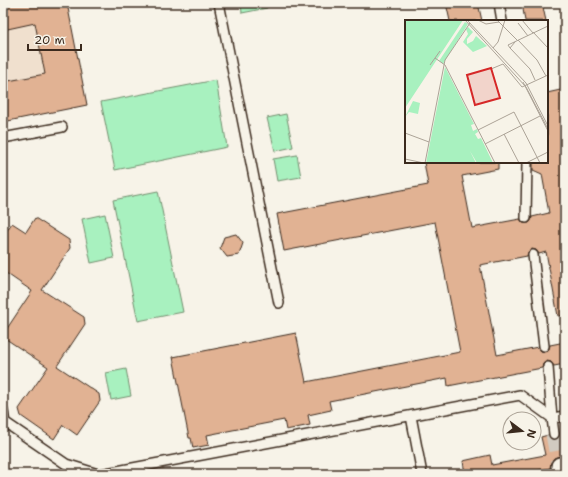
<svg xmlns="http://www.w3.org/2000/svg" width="568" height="477" viewBox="0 0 568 477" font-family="'Shantell Sans',sans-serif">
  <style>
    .built { fill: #f0e0ce }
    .green { fill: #a8f1bf; stroke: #728e6e }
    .building { fill: #e1b293; stroke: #3b2a1e }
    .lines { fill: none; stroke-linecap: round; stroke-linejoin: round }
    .minor-tunnel { stroke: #d1cbc0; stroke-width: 17; stroke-dasharray: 17 8; stroke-linecap: butt }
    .service-casing { stroke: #3b2a1e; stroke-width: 12 }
    .minor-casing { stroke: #3b2a1e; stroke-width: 20 }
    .service { stroke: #f7f3e8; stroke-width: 9 }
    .minor { stroke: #f7f3e8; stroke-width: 17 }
    .inset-road { fill: none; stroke: #aca397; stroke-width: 1 }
    .view { fill: #d62828; fill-opacity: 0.15; stroke: #d62828; stroke-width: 2 }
    .inset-edge { fill: none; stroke: #3b2a1e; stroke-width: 2 }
  </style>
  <rect width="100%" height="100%" fill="#f7f3e8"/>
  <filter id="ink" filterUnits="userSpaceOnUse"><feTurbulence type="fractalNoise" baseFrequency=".025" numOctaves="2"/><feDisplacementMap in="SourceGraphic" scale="8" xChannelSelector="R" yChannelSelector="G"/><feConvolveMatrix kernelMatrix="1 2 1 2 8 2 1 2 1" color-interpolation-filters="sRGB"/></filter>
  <g filter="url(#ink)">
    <path class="built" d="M3 3H67L87 105 3 122Z"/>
    <path class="green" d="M241 3H266L267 8 242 13Z
      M216 80 227 147 115 170 101 102Z
      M286 114 293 147 275 151 267 118Z
      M297 155 301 177 277 181 273 159Z
      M158 191 183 312 138 321 113 200Z
      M105 214 114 258 91 263 82 219Z
      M126 369 131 396 111 400 106 373Z"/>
    <path class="building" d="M3 3H67L87 105 3 122V82L45 74 35 23 3 30Z
      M446 3H478L482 21H450Z
      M522 3H542L546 21H525Z
      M565 89V315L558 316 546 252 539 254 536 250 532 249 528 252 527 256 480 265 497 355 538 347 541 351 545 352 549 349 550 345 565 342V364L554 366 551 362 547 361 543 364 542 368 448 386 447 378 329 401 331 410 308 415 310 425 286 430 284 420 207 435 209 445 193 448 191 438H189L173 357 296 333 306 382 460 352 435 222 284 251 277 214 428 185 424 162H498V169L462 176 472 228 520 219 523 223H529L531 221 532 217 549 213 542 174 533 170V162H547V93Z
      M35 218 69 240 70 248 42 290 84 317 85 324 57 366 99 394 100 401 77 435 63 425 54 439 21 416 19 409 48 367 6 339 4 333 32 291 3 271V236L12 223 26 232Z
      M236 234 243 243 239 255 227 257 220 248 224 237Z
      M565 432V458L559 456 554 458 551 462 550 468 530 472V474H465L463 461 490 455 492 465 545 455 541 437 548 435 551 439 555 440 559 437 560 433Z"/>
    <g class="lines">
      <path class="minor-tunnel" d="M554 434 560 466"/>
      <defs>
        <path id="service" d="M219 3 279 303
          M499 3 502 21
          M3 138 62 127
          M526 218 527 162
          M533 255 544 346
          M548 367 552 418
          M3 411 5 423
          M411 416 422 474
          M3 421 66 464 98 474
          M554 434 552 418 565 416
          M101 474 520 395 552 418"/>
        <path id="minor" d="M560 466 561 474"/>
      </defs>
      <use href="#service" class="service-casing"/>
      <use href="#minor" class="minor-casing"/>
      <use href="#service" class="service"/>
      <use href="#minor" class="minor"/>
    </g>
  </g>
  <g transform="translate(405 20)">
    <rect width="143" height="143" fill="#f7f3e8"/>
    <path d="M0 0H58L0 88ZM60 2 63 4 38 44 34 41ZM63 7 68 12 62 19V24L68 21 71 16 82 26 68 32 58 22 63 14 61 9ZM40 47 69 104 66 105 68 111 72 109 73 112 70 114 73 119 76 118 88 143H72L65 131 71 143H21ZM8 81 15 83 13 94 4 92 0 97Z" fill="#a8f1bf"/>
    <path class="inset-road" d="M60 0 121 67 143 109M62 0 121 63 143 106M73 0 81 4 94 2M92 0 112 20M117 0 128 13M113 3 123 16M128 12 143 28M113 20 132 40 141 56M110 22 105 28 103 25 143 6M88 28 93 22 100 0M105 28 125 49 130 60M30 38 40 45 90 143M25 45 35 31M86 49 98 44 117 67 143 55M118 62 143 111M73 110 109 92 135 143M0 113 24 122M99 114 114 143M80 124 135 96M0 139 19 143M20 143 40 40 65 3M121 143 143 132"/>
    <path class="view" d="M86 48 95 78 70 85 62 55Z"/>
    <rect width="143" height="143" class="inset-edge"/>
  </g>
  <rect width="568" height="477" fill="none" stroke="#f7f3e8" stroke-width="16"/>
  <rect x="8" y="8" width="552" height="461" fill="none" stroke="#3b2a1e" stroke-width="1.5" filter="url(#ink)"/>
  <g transform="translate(522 431) rotate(106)"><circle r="19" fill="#f7f3e8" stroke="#aca397"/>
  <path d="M0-3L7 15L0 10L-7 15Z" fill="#3b2a1e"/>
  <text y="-6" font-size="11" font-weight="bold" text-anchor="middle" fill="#3b2a1e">N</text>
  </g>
  <path d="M28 44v6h53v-6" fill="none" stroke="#3b2a1e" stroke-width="2"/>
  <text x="34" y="44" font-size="12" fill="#3b2a1e" stroke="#f7f3e8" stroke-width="3" paint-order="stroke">20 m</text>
</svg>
